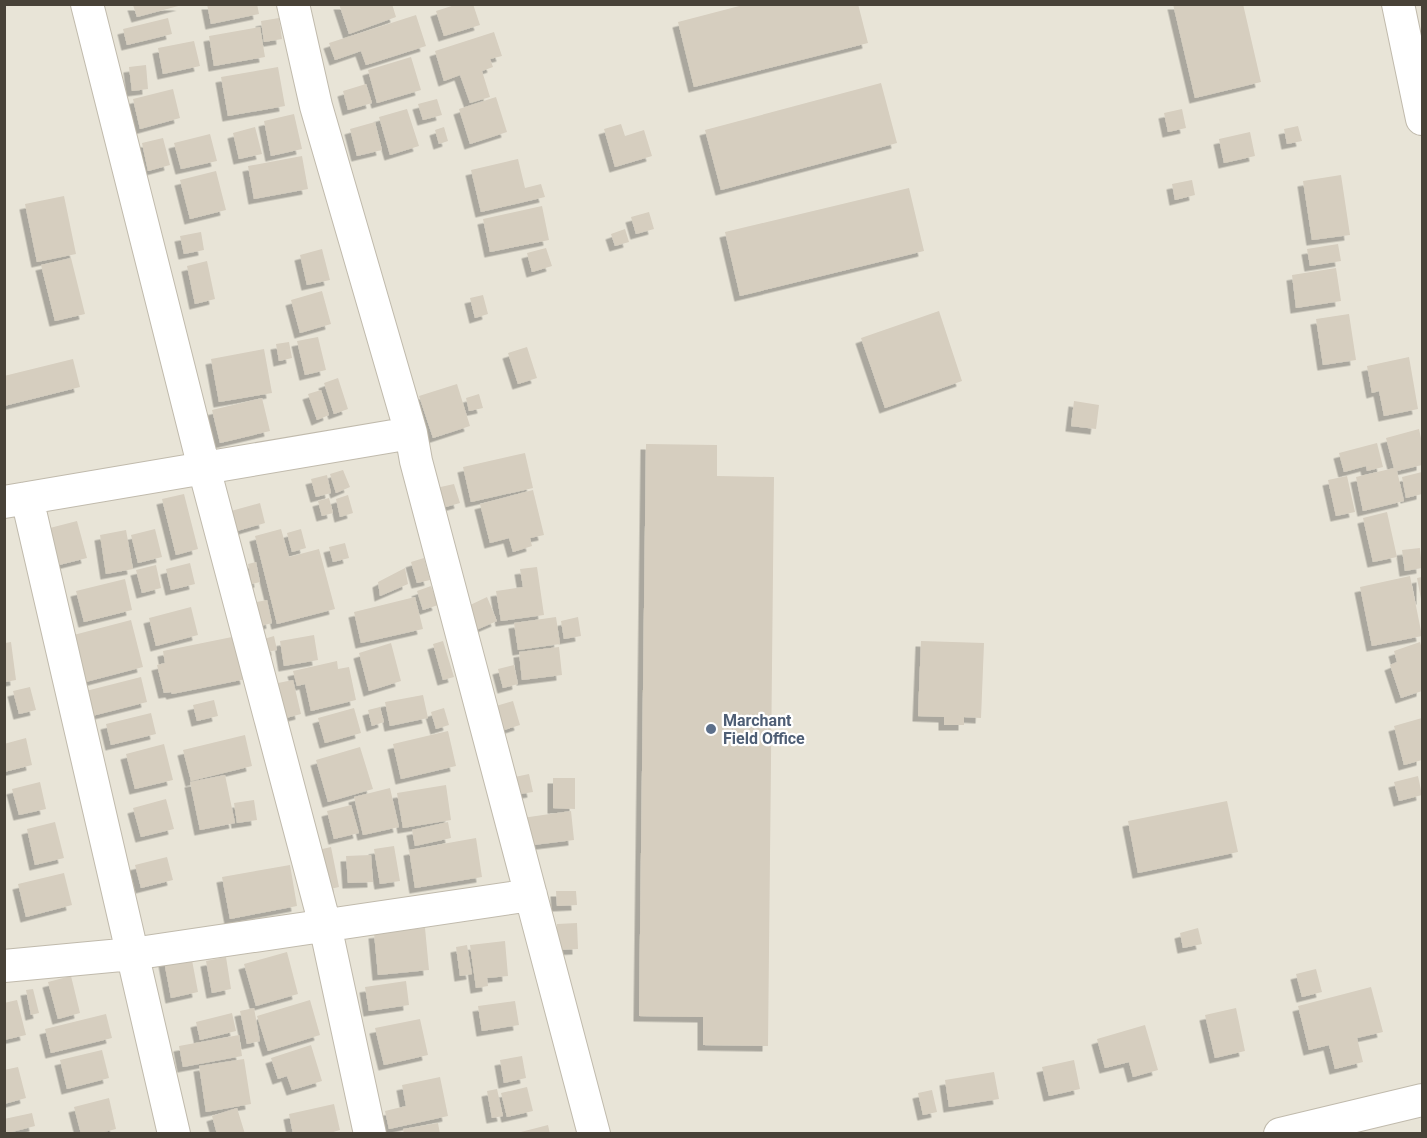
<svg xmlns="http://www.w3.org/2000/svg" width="1427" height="1138" viewBox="0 0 1427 1138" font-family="Roboto,sans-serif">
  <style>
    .residential { fill: #e8e4d7 }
    .building { fill: #d6cebf; filter: url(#shadow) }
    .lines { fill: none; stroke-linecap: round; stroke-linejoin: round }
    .minor-casing { stroke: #c0baac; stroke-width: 34 }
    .minor { stroke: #fff; stroke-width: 32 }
    .service-dot { fill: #5c6f8a; stroke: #fff; stroke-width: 2 }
    .labels { text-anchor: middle; stroke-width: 4.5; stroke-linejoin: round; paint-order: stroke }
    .service-label { font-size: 16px; font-weight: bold; fill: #4e5e75; stroke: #fff; text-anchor: start }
  </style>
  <defs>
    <filter id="shadow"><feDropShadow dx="-5.5" dy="5.5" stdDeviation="0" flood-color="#0004"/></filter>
  </defs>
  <rect width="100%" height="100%" fill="#f4f1e9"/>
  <path class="residential" d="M5 5H1422V1133H5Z"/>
  <path class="building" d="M207 4H257L259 14 211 24Z
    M339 4H392L396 17 349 34Z
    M458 4H473L480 25 444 36 436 11Z
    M747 4H858L868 43 694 87 678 22Z
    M1173 4H1243L1261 82 1195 98Z
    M133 5H182L137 17Z
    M416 15 426 46 366 65 361 51 335 60 329 43Z
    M168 18 172 34 127 45 123 29Z
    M279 18 282 39 264 42 261 21Z
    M260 27 265 57 214 66 209 36Z
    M494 32 502 56 490 59 493 67 482 71 490 97 470 103 460 75 444 81 435 51Z
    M194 41 200 66 163 74 158 48Z
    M411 57 421 90 377 103 368 70Z
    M146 65 148 89 132 91 129 67Z
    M278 67 285 106 228 116 221 77Z
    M881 83 897 143 721 190 705 130Z
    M366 84 372 103 348 110 343 91Z
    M173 89 180 118 140 129 133 99Z
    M496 97 507 132 470 144 459 109Z
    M437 99 442 115 423 120 418 104Z
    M407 109 419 146 390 155 379 117Z
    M1182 109 1186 128 1168 132 1164 113Z
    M294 114 302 149 271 156 264 121Z
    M375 122 382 150 357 156 350 129Z
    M621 124 625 136 644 130 652 156 615 167 604 129Z
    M1298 126 1302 141 1287 144 1284 129Z
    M255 127 262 154 239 159 233 133Z
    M444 127 448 141 439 144 435 130Z
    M1250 132 1255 156 1224 163 1219 139Z
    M210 134 217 161 181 169 174 143Z
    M163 138 170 165 148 171 142 143Z
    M302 156 308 189 254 199 248 166Z
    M518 159 525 188 541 184 545 197 481 212 471 170Z
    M216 171 226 210 190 219 180 180Z
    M1341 175 1350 235 1312 240 1303 181Z
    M1192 180 1195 195 1175 200 1172 184Z
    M909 188 924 251 740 296 725 232Z
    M64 196 76 254 37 262 25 204Z
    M542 206 549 240 490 252 483 219Z
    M649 212 654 229 636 234 631 217Z
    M625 229 629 242 615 246 611 234Z
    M201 232 204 250 184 254 180 236Z
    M1338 244 1341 261 1310 266 1307 249Z
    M546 248 552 266 532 272 527 253Z
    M322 249 330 280 307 285 300 255Z
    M71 258 85 314 55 321 41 265Z
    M207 261 215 299 195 304 187 266Z
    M1336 268 1341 301 1296 308 1292 275Z
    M322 291 331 324 300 333 291 300Z
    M483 295 488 314 475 318 470 298Z
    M939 311 962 381 885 408 861 338Z
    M1349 314 1356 360 1323 365 1316 319Z
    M318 337 326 370 305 375 297 341Z
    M289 342 292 358 279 361 276 344Z
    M527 347 537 378 518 384 508 353Z
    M264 349 272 393 219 402 211 359Z
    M1409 357 1418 409 1384 416 1379 391 1372 393 1367 366Z
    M73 359 80 387 4 406V376Z
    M338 378 348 409 334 414 324 383Z
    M457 384 470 426 433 438 419 396Z
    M321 390 329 415 317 420 308 394Z
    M479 394 483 408 469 411 466 398Z
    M262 398 270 431 220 443 212 410Z
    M1074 401 1099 405 1096 429 1071 426Z
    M1419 429 1422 443V465L1397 471 1404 501 1363 511 1356 477 1394 468 1386 438Z
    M1377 443 1383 467 1367 471 1366 466 1344 472 1339 453Z
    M646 444 717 445V476L774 477 768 1046 703 1045V1017L639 1016Z
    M525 453 533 488 471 502 463 467Z
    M343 470 350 487 336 493 330 474Z
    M1422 472V494L1406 498 1402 477Z
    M327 475 331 493 316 497 311 479Z
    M1347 476 1355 512 1336 516 1328 480Z
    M454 484 460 503 442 508 436 488Z
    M533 490 544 535 530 538 532 546 513 552 509 538 490 543 480 504Z
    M184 494 198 549 176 555 162 499Z
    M348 495 353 513 340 517 336 499Z
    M329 498 333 513 322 516 318 501Z
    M260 503 265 523 237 531 231 511Z
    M1387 512 1397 557 1373 562 1363 518Z
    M77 521 87 558 55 566 46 529Z
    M155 529 162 557 138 563 131 535Z
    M281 529 289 557 319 549 335 609 277 624 255 536Z
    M301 529 306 548 292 552 287 533Z
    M126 530 133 569 106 574 100 535Z
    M345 543 349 558 333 562 329 547Z
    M1420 548 1422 568 1405 571 1402 550Z
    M424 558 430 580 417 583 411 562Z
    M256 562 260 582 252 584 248 564Z
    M190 563 195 584 171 590 166 569Z
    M156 565 161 588 142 593 136 570Z
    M537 567 544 615 501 621 496 591 523 587 520 569Z
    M405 568 408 584 380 596 378 582Z
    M1410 576 1422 636 1372 646 1360 587Z
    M1422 577V599H1421L1417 578Z
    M125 579 132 610 84 622 76 591Z
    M431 586 438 605 423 610 417 591Z
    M415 597 423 629 361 643 354 612Z
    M487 597 497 621 476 630 466 607Z
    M267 600 272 623 257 627 251 603Z
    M191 607 198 635 156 646 149 618Z
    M556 617 560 644 518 650 514 623Z
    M578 617 581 636 564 639 561 621Z
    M131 620 143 667 78 684 66 637Z
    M314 635 318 660 284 666 280 641Z
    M237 636 246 679 172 694 171 692 164 693 157 665 165 663 163 651Z
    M274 636 277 650 267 652 264 639Z
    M443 641 454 677 443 680 433 644Z
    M921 641 984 643 981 718 964 717V725H944V717L918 716Z
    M11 642 16 680 5 682V643Z
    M1420 642 1422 649V691L1401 698 1390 665 1397 662 1394 651Z
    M391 643 401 681 369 691 359 653Z
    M559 647 562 675 522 680 519 652Z
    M337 661 338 669 349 667 356 700 311 711 305 684 297 686 293 671Z
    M514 665 518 684 503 688 498 669Z
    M141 677 147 702 88 717 82 692Z
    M293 680 301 714 286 718 278 683Z
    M30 687 36 710 19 714 13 691Z
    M423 695 428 718 390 726 385 702Z
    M214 700 218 716 197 721 193 705Z
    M513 701 520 725 504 730 496 706Z
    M380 707 384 722 372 726 368 710Z
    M354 708 361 733 325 743 318 718Z
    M444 708 449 725 436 729 431 712Z
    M151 713 156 734 111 745 106 724Z
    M1422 718V760L1404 765 1394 726Z
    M448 731 456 766 401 779 393 744Z
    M245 735 252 766 191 781 183 750Z
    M26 738 32 765 4 772V744Z
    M164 744 173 780 135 789 126 754Z
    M360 747 373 789 328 802 316 760Z
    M529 774 533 792 514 795 510 778Z
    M225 775 235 823 200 830 190 782Z
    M1418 776 1422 795 1399 801 1394 782Z
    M553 778H575V809L553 808Z
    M40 782 46 809 19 815 12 789Z
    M446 785 451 820 403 828 397 793Z
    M390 788 399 827 363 835 354 797Z
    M166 799 174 829 141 837 133 808Z
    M254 800 257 820 237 823 234 803Z
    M1227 801 1238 852 1138 873 1128 821Z
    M351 805 359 833 334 839 327 811Z
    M571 811 574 840 525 846 522 818Z
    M55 822 64 858 35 865 27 829Z
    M448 822 451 838 415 846 412 830Z
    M476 838 482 877 415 888 409 850Z
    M394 846 400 881 380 884 374 849Z
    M331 847 339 887 326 890 318 850Z
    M371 855 373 882 348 883 346 856Z
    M167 857 173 880 141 888 135 865Z
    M290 865 297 906 230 919 222 877Z
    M64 873 72 905 26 917 18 884Z
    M556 891H576L577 905 557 906Z
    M577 923 578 949 557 950V924Z
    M425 928 429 970 378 975 374 933Z
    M1198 928 1202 944 1183 948 1180 933Z
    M505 941 508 976 487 978 488 986 476 988 470 945Z
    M467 945 472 974 460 976 456 947Z
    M287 952 298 994 256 1006 244 964Z
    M191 955 198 992 171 998 164 961Z
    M226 957 231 989 212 993 206 961Z
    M1316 969 1322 992 1302 997 1296 974Z
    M71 976 80 1013 58 1019 48 982Z
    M406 981 409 1005 369 1011 365 987Z
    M1371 987 1383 1032 1357 1038 1363 1062 1335 1069 1329 1045 1309 1050 1298 1006Z
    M33 989 39 1013 31 1015 26 990Z
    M17 1000 26 1035 4 1040V1003Z
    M310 1000 320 1035 268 1051 257 1016Z
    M515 1001 519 1025 482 1031 478 1006Z
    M254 1008 260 1041 247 1044 240 1011Z
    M1236 1008 1245 1051 1215 1058 1205 1015Z
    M232 1013 236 1031 200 1040 196 1022Z
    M106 1014 112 1038 51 1053 45 1029Z
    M420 1019 428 1055 384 1065 375 1028Z
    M1145 1025 1158 1070 1133 1077 1129 1062 1105 1068 1097 1039Z
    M239 1035 242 1056 183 1067 179 1046Z
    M311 1045 322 1081 292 1090 287 1076 278 1079 271 1058Z
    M102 1050 109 1078 67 1089 60 1060Z
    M522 1056 526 1078 504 1083 500 1060Z
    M244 1059 251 1104 206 1112 199 1066Z
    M1074 1060 1080 1089 1049 1096 1042 1067Z
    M18 1067 26 1098 4 1104V1070Z
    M994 1072 999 1099 949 1107 945 1080Z
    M440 1077 448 1116 389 1129 385 1111 406 1106 402 1085Z
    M527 1087 533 1111 507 1117 501 1093Z
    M497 1089 503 1116 492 1118 487 1091Z
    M932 1090 937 1112 923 1115 918 1093Z
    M109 1098 116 1129 96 1134H81L74 1107Z
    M334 1104 340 1130 326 1134H293L289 1114Z
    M237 1108 245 1134H217L212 1116Z
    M32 1113 35 1126 4 1134V1119Z
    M438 1123 440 1134H404L403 1129Z
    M548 1125 550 1134H517V1133Z"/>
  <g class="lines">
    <defs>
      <path id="minor" d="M87 4 204 468 325 925 370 1134
        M293 4 316 106 411 433 416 461 594 1134
        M1398 4 1422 119
        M27 498 174 1134
        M4 502 411 433
        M4 966 132 954 531 895
        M1280 1134 1422 1100"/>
    </defs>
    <use href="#minor" class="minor-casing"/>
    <use href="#minor" class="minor"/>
  </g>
  <circle class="service-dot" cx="711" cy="729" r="6"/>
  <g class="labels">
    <g class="service-label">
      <text x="723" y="726">Marchant<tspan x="723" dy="18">Field Office</tspan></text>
    </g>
  </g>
  <rect width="1427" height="1138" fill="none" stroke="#484238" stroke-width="12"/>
</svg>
